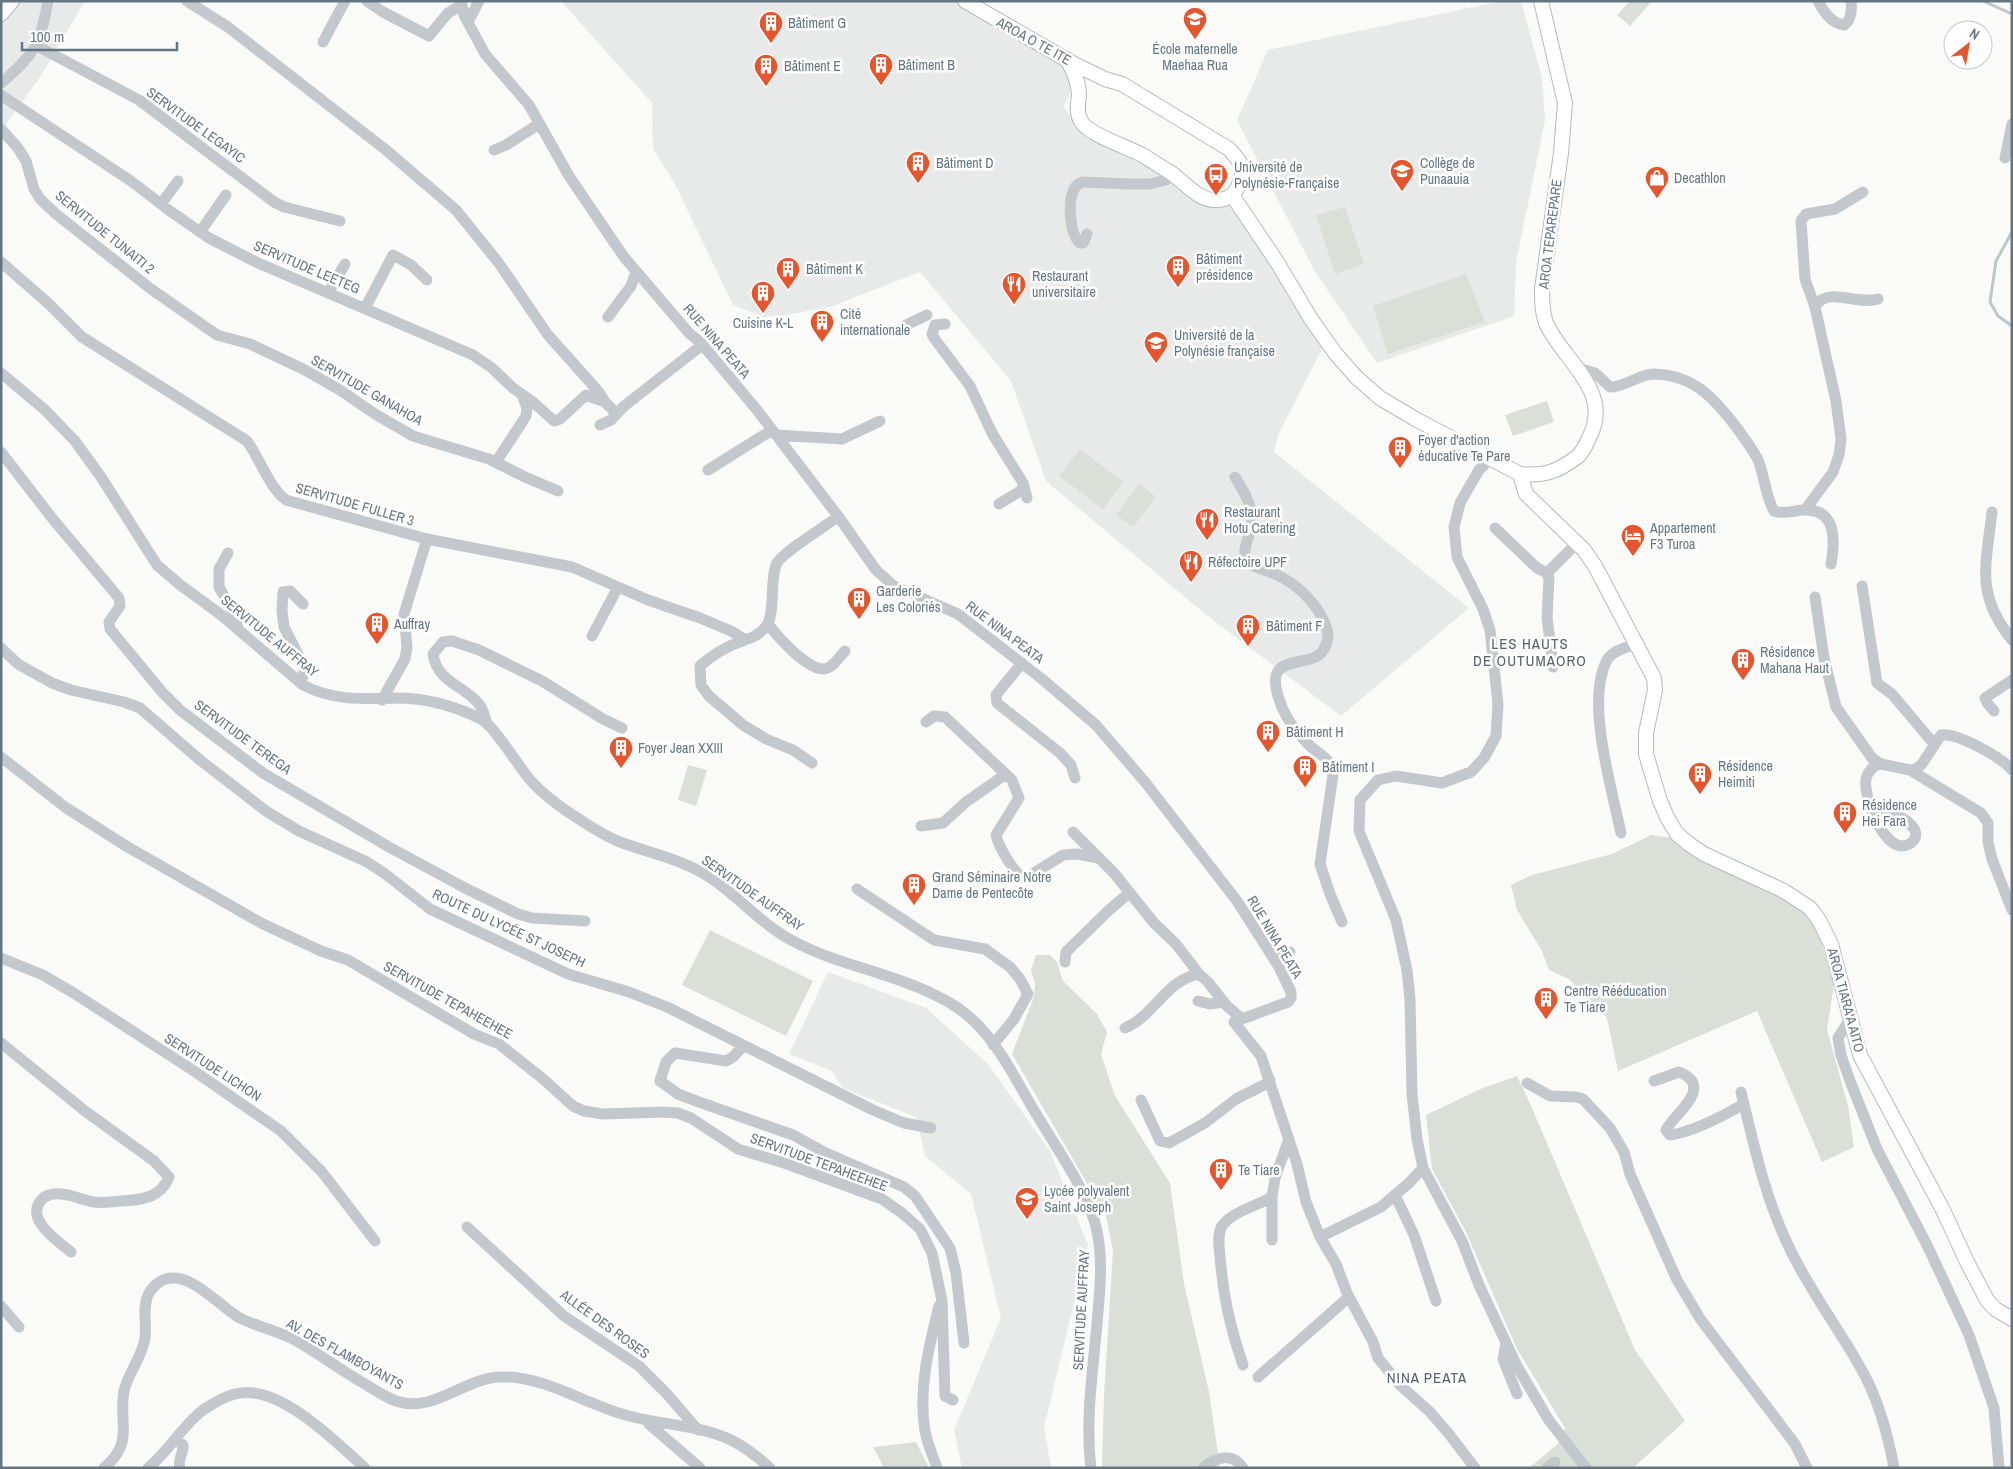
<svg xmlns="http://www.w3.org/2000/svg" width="2013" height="1469" viewBox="0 0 2013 1469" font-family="'Archivo Narrow',sans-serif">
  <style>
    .built { fill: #e8e9e9 }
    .green { fill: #dadfd7 }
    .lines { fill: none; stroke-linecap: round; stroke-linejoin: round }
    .stream { stroke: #bbc7cb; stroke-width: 3 }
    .major-casing { stroke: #b5babe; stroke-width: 16 }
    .minor { stroke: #c3c8cc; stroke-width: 11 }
    .major { stroke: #fff; stroke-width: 14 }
    .labels { text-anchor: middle; stroke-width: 5; stroke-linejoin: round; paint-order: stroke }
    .poi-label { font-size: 14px; fill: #657683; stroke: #fff; text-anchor: start }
    .street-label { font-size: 14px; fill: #657683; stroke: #fff }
    .neighbourhood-label { font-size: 15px; letter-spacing: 1px; fill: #57646e; stroke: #fff }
  </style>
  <rect width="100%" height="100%" fill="#fafaf8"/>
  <path class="built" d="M1 1H85L40 77 1 131Z
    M561 1H954L1063 63 1071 82 1069 97 1063 106 1082 132 1152 163 1187 194 1233 201 1323 347 1278 435 1274 452 1469 608 1341 716 1205 614 1046 481 1011 381 920 272 830 307 779 316 764 317 733 305 675 184 653 149 652 103Z
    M1502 1H1521L1542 78 1545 121 1516 262 1514 316 1377 363 1314 270 1237 120 1268 50Z
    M828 972 926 1008 988 1064 1050 1151 1088 1245 1044 1427 1051 1468H962L954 1430 1001 1318 971 1194 925 1156 916 1117 843 1088 832 1071 789 1054Z"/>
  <path class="green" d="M1630 1H1652L1630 26 1617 15Z
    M1345 207 1364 264 1335 274 1316 215Z
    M1466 274 1485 322 1388 354 1373 306Z
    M1547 401 1554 422 1513 436 1505 415Z
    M1080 449 1123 482 1103 509 1059 476Z
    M1139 484 1156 497 1133 527 1116 515Z
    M688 765 707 770 696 806 678 800Z
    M1651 835 1672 838 1754 885 1798 904 1818 931 1834 984 1827 1029 1848 1106 1854 1147 1822 1162 1757 1011 1618 1071 1607 1018 1569 979 1549 970 1541 949 1517 910 1511 885 1532 875 1612 854Z
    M710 930 813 981 786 1036 682 985Z
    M1036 955H1050L1057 962 1063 981 1097 1014 1107 1032 1101 1054 1115 1096 1170 1183 1184 1284 1209 1392 1220 1468H1102L1104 1395 1113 1251 1106 1216 1012 1054 1034 997 1035 984 1031 970Z
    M1517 1076 1532 1108 1635 1350 1685 1421 1633 1468H1529L1558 1444 1565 1428 1517 1349 1466 1232 1432 1169 1426 1115 1483 1088Z
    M916 1442 929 1468H884L873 1447Z"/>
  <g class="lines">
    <path class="stream" d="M1983 1 2012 14
      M2012 232 1996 261 1990 302 1998 316 2012 326"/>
    <defs>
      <path id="major" d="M965 1 1076 65 1105 79 1122 84 1229 149C1239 160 1246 167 1240 182 1236 194 1227 201 1214 200 1198 200 1183 181 1170 172 1161 167 1152 161 1144 156 1129 147 1088 135 1081 121 1076 113 1078 104 1079 95 1079 82 1073 70 1067 59
        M1 14 12 1
        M1232 195 1277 262 1311 319 1335 353 1356 377 1380 398 1417 420 1520 474C1545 476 1557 472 1577 457 1583 452 1586 445 1589 438 1614 391 1563 361 1546 323 1542 312 1542 301 1542 289L1561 153 1565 103 1541 1
        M1520 474 1526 494 1584 550 1595 566 1654 678 1655 690 1646 733V754L1660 801 1667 817 1677 834 1689 844 1704 854 1784 891 1810 908 1819 920 1831 944 1860 1055 1943 1210 1967 1262 1987 1300 1995 1309 2012 1319"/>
    </defs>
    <use href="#major" class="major-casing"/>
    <path class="minor" d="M187 1 228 27 291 76 386 150 456 210 498 262 548 335 598 391 605 402 617 414
      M367 1 383 12 429 36 448 13 462 5
      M461 1 464 15 485 54 529 105 569 176 624 257 689 333 701 343 757 410 838 516 876 570 894 586 958 614 1042 679 1096 725 1145 782 1237 901 1279 967 1291 992V998L1288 1002 1234 1022 1261 1056 1297 1164 1306 1202 1320 1237 1381 1207 1409 1183 1423 1168 1417 1139 1412 1094 1410 999 1407 970 1396 920 1359 831 1360 800 1378 780 1396 776 1442 783 1471 772 1484 758 1496 736 1498 704 1490 630 1483 609 1457 557 1454 527 1460 503 1479 470 1490 459
      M1818 1C1824 12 1831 23 1844 25 1852 20 1852 10 1851 1
      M468 22 479 1
      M323 42 345 1
      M37 46 139 100 274 202 284 207 340 221
      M1 83C35 54 40 45 48 1
      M1 95 131 181 170 211 209 238 256 262 473 355 492 368 513 388 533 402 554 421 560 419 586 395 605 402
      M1 129 18 148 26 161 34 189 40 199 56 214 151 289 217 335 250 344 303 369 340 390 375 414 413 436 489 459 525 477 558 491
      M494 150 506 145 539 124
      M2005 158 2012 124
      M161 204 178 181
      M200 232 226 195
      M1087 234 1083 243H1080C1069 234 1067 197 1076 186 1077 185 1082 182 1083 182L1129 184H1150L1166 180 1170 173
      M1 262 49 304 82 337 247 441C259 457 270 489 286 500L427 539 572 567 648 600 700 618 731 631 744 639
      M328 293 345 264
      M1815 307C1828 285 1856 306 1878 299
      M365 308 393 255 411 265 427 280
      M608 317 631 286 636 272
      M945 324 935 325 932 334 934 338 970 386 992 433 1023 483 1027 498
      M898 332 906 325 927 315
      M1578 368 1595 373 1610 387C1627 387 1638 374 1654 374 1694 375 1714 398 1737 428 1744 438 1753 449 1758 460 1765 477 1765 495 1774 511 1785 515 1794 510 1805 510 1837 509 1835 542 1831 564
      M1 373 45 410 75 441 101 477 157 565 179 584 220 614 303 685C333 701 364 699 396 698 424 698 455 706 481 719 494 725 519 768 532 782 544 795 566 811 582 821 593 828 607 837 620 842 646 852 673 857 697 870 732 888 758 923 793 941 837 965 889 972 935 995 950 1002 964 1011 976 1023 1001 1048 1017 1082 1035 1112 1054 1144 1085 1188 1095 1223 1104 1255 1100 1290 1097 1323 1093 1371 1085 1420 1091 1468
      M600 425 611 420 623 407 702 345
      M776 435 842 439 880 421
      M1 452 52 518 119 598 120 606 109 622 110 629 162 692 180 710 263 773 389 847 465 888 518 914 532 918 585 921
      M496 462 526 416 527 408 523 397
      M708 470 772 430
      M1235 477C1243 490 1252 504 1252 520 1252 534 1240 549 1247 562 1255 568 1266 570 1275 574 1298 584 1319 605 1327 629 1329 635 1328 641 1325 647 1315 673 1261 647 1279 699 1284 716 1296 732 1308 744 1319 755 1332 758 1333 775L1320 864 1330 894 1342 922
      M999 504 1022 490 1023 483
      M1805 510 1833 472 1839 455 1841 439 1836 401 1815 307 1805 279 1801 221 1806 214 1835 209 1863 192
      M1992 512C1986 566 1975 594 2012 640
      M1495 528 1537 568 1547 573
      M228 553 219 569V587L234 613 238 629
      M1862 586 1877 683 1892 694 1934 744
      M1815 597 1824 658 1836 707 1872 758 1881 764
      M768 624C778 637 806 669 824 669 833 668 839 657 845 651
      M592 636 618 587
      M1 648 18 664 52 683 71 690 124 702 140 708 200 760 266 811 299 831 367 862 384 873 430 909 568 974 629 992 667 1007 873 1110 904 1123 931 1128
      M1022 663 996 695 997 703 1060 753 1071 765 1075 778
      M1553 667 1547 617 1549 579 1547 573 1577 543
      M301 683 305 668 284 627 282 610 283 592 290 591 303 604
      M382 700 405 659 407 647 404 614 427 539
      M1994 711 1988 704 1985 698 2012 680
      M486 721C484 714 483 708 478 703 463 685 437 682 433 654L443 642 452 641 479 650 542 681 603 719 622 728
      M926 722 934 716 945 717 1012 780 1019 798 996 835C998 845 1015 877 1026 878L1063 855 1077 854 1099 858
      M1 757 65 807 126 846 261 923 321 951 348 960 474 1034 499 1044 542 1078 573 1106 584 1111 603 1114 663 1112 678 1113 691 1118 738 1149 787 1164 882 1199 902 1213 920 1229 932 1253 942 1301 945 1396 953 1400
      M812 763 793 750 766 739 743 725 709 696 701 685 700 666C708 659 717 652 728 647 741 640 758 639 767 625 775 613 770 581 776 565 780 553 826 527 838 516
      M1910 770 1981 813 1988 823V842L1992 859 2012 910
      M1874 813C1878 812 1882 811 1886 811 1896 813 1923 827 1914 840 1911 844 1906 846 1901 846 1881 844 1863 795 1866 779 1867 773 1871 770 1874 766L1881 764 1910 770 1916 769 1922 764 1941 735C1958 733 2001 757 2012 770
      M921 826 943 823 966 802 1006 774
      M1073 832 1114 873 1154 923 1176 944 1199 974 1208 982 1226 1005 1242 1019
      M1621 833C1612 789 1585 701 1607 660 1612 651 1626 647 1636 644
      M857 889 934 940 985 949 1010 967 1020 979 1028 994 1014 1019 993 1045
      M1 958 43 975 72 992 194 1071 281 1131 322 1172 375 1241
      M1275 960 1290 952
      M1065 962 1066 952 1108 911 1129 893
      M1198 1001 1210 1004 1223 1002
      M1850 1019 1838 1038 1841 1055 1850 1081 1877 1149 1928 1247 1969 1335 1994 1408 1999 1468
      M1125 1028C1153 1017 1167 979 1199 974
      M1 1043 85 1111 154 1161 169 1177C161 1198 141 1200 121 1201 113 1202 103 1203 94 1202 81 1200 67 1192 53 1194 46 1195 41 1198 38 1205 30 1223 59 1242 71 1252
      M743 1046 733 1057 726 1061 675 1053 666 1062 660 1081 678 1094 699 1102 793 1135 826 1153 904 1187 915 1196 950 1248 956 1273 964 1343
      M1654 1081 1679 1072C1716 1087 1673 1115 1666 1130L1670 1135C1693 1132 1723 1116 1744 1104
      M1527 1083 1550 1096 1576 1097 1583 1099 1610 1128 1624 1152 1630 1174 1677 1280 1701 1320 1795 1444 1807 1468
      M1741 1092C1754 1145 1765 1198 1789 1247 1810 1292 1841 1331 1864 1374 1880 1404 1888 1435 1894 1468
      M1141 1100 1160 1141 1169 1143 1205 1123 1236 1099 1264 1085 1270 1080
      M1423 1168 1462 1241 1479 1285 1517 1366 1548 1419 1586 1468
      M1395 1195 1414 1235 1436 1301
      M467 1227 564 1316 639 1366 667 1394 698 1430
      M1320 1237 1336 1264 1347 1293 1373 1342 1378 1358 1400 1385 1430 1412 1449 1434 1475 1468
      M1272 1240V1197L1275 1178 1289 1139
      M1 1306 19 1327
      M1506 1343 1503 1359 1517 1394
      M1243 1365C1230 1327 1223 1296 1220 1256 1219 1246 1217 1234 1222 1226 1233 1211 1257 1206 1272 1197
      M1258 1377 1349 1297
      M648 1420 649 1424 700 1468
      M175 1439 183 1445C184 1453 177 1459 180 1468
      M104 1468C135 1442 118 1422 124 1391 128 1373 142 1358 145 1338 147 1325 142 1308 148 1295 151 1289 157 1283 163 1280 189 1269 218 1305 238 1317 255 1326 274 1330 291 1338 317 1352 340 1370 365 1384 375 1390 385 1397 396 1401 433 1414 464 1378 500 1377 544 1375 586 1405 629 1416 662 1425 699 1425 731 1440 745 1447 758 1457 770 1468
      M148 1468C169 1451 182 1426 203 1410 214 1403 228 1394 241 1393 282 1387 337 1443 365 1468
      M937 1468C933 1456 927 1443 925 1431 918 1389 929 1346 939 1306
      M1203 1468C1216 1457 1233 1452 1243 1468
      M1547 1468 1555 1462"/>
    <use href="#major" class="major"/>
  </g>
  <defs>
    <symbol id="school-pin" viewBox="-11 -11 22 30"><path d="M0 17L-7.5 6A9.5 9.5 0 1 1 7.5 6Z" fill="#e4572e" stroke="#fff"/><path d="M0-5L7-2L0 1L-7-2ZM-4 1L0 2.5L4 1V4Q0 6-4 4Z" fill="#fff"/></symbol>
    <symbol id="building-pin" viewBox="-11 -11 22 30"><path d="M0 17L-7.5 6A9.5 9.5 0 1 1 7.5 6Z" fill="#e4572e" stroke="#fff"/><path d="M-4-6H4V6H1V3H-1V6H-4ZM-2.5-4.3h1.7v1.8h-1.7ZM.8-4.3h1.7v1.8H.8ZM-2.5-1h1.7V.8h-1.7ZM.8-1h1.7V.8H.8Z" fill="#fff"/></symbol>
    <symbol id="bus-pin" viewBox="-11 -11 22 30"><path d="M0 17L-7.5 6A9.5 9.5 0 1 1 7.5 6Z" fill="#e4572e" stroke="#fff"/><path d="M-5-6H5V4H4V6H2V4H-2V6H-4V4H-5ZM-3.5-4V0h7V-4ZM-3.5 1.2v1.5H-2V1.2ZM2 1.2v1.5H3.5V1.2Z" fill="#fff"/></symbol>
    <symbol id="shop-pin" viewBox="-11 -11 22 30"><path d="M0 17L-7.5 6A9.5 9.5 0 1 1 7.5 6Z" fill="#e4572e" stroke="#fff"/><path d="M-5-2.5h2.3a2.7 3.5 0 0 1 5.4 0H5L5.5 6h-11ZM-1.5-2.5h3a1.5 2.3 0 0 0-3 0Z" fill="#fff"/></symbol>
    <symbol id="restaurant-pin" viewBox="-11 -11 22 30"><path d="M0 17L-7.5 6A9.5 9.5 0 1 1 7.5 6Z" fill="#e4572e" stroke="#fff"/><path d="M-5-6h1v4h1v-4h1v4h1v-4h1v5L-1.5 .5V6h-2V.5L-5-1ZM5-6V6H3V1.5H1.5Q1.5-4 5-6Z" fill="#fff"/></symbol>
    <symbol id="university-pin" viewBox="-11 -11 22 30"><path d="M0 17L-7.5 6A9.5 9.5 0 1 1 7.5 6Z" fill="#e4572e" stroke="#fff"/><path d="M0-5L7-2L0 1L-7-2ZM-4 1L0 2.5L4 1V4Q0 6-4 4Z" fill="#fff"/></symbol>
    <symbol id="hotel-pin" viewBox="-11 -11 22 30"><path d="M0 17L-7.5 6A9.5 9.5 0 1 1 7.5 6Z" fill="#e4572e" stroke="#fff"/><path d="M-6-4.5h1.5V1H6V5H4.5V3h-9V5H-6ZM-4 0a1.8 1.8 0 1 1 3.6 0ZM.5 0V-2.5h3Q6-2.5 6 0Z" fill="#fff"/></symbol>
  </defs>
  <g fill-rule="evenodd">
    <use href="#school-pin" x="1181" y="5" width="28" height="38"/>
    <use href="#building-pin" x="757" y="9" width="28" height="38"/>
    <use href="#building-pin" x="867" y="51" width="28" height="38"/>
    <use href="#building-pin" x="752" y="52" width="28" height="38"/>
    <use href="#building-pin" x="904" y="149" width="28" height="38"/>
    <use href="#school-pin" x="1388" y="157" width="28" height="38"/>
    <use href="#bus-pin" x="1202" y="161" width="28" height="38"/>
    <use href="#shop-pin" x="1643" y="164" width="28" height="38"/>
    <use href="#building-pin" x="1164" y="253" width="28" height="38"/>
    <use href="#building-pin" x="774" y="255" width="28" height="38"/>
    <use href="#restaurant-pin" x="1000" y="270" width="28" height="38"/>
    <use href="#building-pin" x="749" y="279" width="28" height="38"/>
    <use href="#building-pin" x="808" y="308" width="28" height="38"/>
    <use href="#university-pin" x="1142" y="329" width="28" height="38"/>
    <use href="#building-pin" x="1386" y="434" width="28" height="38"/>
    <use href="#restaurant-pin" x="1193" y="506" width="28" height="38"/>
    <use href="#hotel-pin" x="1619" y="522" width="28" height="38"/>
    <use href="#restaurant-pin" x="1177" y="548" width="28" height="38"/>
    <use href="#building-pin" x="845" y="585" width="28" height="38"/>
    <use href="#building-pin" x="363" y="610" width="28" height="38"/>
    <use href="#building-pin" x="1234" y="612" width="28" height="38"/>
    <use href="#building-pin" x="1729" y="646" width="28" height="38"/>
    <use href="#building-pin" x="1254" y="718" width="28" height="38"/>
    <use href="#building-pin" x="607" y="734" width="28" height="38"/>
    <use href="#building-pin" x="1291" y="753" width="28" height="38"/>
    <use href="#building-pin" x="1686" y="760" width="28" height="38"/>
    <use href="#building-pin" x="1831" y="799" width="28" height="38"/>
    <use href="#building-pin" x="900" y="871" width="28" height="38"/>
    <use href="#building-pin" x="1532" y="985" width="28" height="38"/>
    <use href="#building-pin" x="1207" y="1156" width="28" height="38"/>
    <use href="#school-pin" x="1013" y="1185" width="28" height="38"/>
  </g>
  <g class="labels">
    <g class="poi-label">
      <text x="788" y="28">Bâtiment G</text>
      <text x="1195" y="54" text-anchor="middle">École maternelle<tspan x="1195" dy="16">Maehaa Rua</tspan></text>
      <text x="898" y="70">Bâtiment B</text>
      <text x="784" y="71">Bâtiment E</text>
      <text x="936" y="168">Bâtiment D</text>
      <text x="1420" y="168">Collège de<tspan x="1420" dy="16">Punaauia</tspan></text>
      <text x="1234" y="172">Université de<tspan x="1234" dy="16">Polynésie-Française</tspan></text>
      <text x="1674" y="183">Decathlon</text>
      <text x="1196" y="264">Bâtiment<tspan x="1196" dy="16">présidence</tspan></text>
      <text x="806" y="274">Bâtiment K</text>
      <text x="1032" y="281">Restaurant<tspan x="1032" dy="16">universitaire</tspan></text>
      <text x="840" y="319">Cité<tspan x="840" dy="16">internationale</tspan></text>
      <text x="763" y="328" text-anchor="middle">Cuisine K-L</text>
      <text x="1174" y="340">Université de la<tspan x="1174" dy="16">Polynésie française</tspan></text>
      <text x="1418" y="445">Foyer d'action<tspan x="1418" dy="16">éducative Te Pare</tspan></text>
      <text x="1224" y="517">Restaurant<tspan x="1224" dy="16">Hotu Catering</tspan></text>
      <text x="1650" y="533">Appartement<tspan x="1650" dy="16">F3 Turoa</tspan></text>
      <text x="1208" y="567">Réfectoire UPF</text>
      <text x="876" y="596">Garderie<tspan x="876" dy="16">Les Coloriés</tspan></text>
      <text x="394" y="629">Auffray</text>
      <text x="1266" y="631">Bâtiment F</text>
      <text x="1760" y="657">Résidence<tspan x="1760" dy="16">Mahana Haut</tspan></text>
      <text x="1286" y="737">Bâtiment H</text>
      <text x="638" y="753">Foyer Jean XXIII</text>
      <text x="1718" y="771">Résidence<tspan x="1718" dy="16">Heimiti</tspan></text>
      <text x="1322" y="772">Bâtiment I</text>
      <text x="1862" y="810">Résidence<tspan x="1862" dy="16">Hei Fara</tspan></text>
      <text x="932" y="882">Grand Séminaire Notre<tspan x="932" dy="16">Dame de Pentecôte</tspan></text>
      <text x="1564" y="996">Centre Rééducation<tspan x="1564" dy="16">Te Tiare</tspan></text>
      <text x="1238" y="1175">Te Tiare</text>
      <text x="1044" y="1196">Lycée polyvalent<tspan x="1044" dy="16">Saint Joseph</tspan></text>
    </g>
    <g class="street-label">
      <text transform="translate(1034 41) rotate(29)" y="5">AROA O TE ITE</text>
      <text transform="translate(196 125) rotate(36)" y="5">SERVITUDE LEGAYIC</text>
      <text transform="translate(105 232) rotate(39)" y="5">SERVITUDE TUNAITI 2</text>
      <text transform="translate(1550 234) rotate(-83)" y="5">AROA TEPAREPARE</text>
      <text transform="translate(307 267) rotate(23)" y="5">SERVITUDE LEETEG</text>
      <text transform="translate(717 341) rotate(49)" y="5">RUE NINA PEATA</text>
      <text transform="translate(367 390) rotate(30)" y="5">SERVITUDE GANAHOA</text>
      <text transform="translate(355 504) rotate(16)" y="5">SERVITUDE FULLER 3</text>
      <text transform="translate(1005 632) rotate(37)" y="5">RUE NINA PEATA</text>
      <text transform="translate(270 636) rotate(39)" y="5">SERVITUDE AUFFRAY</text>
      <text transform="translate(243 737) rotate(36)" y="5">SERVITUDE TEREGA</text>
      <text transform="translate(753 893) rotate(35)" y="5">SERVITUDE AUFFRAY</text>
      <text transform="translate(509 928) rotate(25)" y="5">ROUTE DU LYCÉE ST JOSEPH</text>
      <text transform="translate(1275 937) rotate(59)" y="5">RUE NINA PEATA</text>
      <text transform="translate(448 1000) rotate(29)" y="5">SERVITUDE TEPAHEEHEE</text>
      <text transform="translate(1846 1000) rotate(75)" y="5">AROA TIARA'A AITO</text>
      <text transform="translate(213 1067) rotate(33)" y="5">SERVITUDE LICHON</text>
      <text transform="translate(819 1162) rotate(20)" y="5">SERVITUDE TEPAHEEHEE</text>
      <text transform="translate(1081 1310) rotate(-87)" y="5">SERVITUDE AUFFRAY</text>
      <text transform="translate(605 1324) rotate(36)" y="5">ALLÉE DES ROSES</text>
      <text transform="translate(345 1354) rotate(29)" y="5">AV. DES FLAMBOYANTS</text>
    </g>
    <g class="neighbourhood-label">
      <text x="1530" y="649">LES HAUTS<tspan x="1530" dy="17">DE OUTUMAORO</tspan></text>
      <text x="1427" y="1383">NINA PEATA</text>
    </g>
  </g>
  <rect width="2013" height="1469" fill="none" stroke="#657683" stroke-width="5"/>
  <g transform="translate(1968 45) rotate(31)"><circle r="24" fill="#ffffff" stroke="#c1c8cd"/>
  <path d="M0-4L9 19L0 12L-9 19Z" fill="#e4572e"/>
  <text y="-8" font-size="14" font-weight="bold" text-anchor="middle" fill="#657683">N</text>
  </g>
  <path d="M22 42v8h155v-8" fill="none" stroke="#657683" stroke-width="2.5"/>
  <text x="30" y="42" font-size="15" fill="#657683" stroke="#ffffff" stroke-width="4" paint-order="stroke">100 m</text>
</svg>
